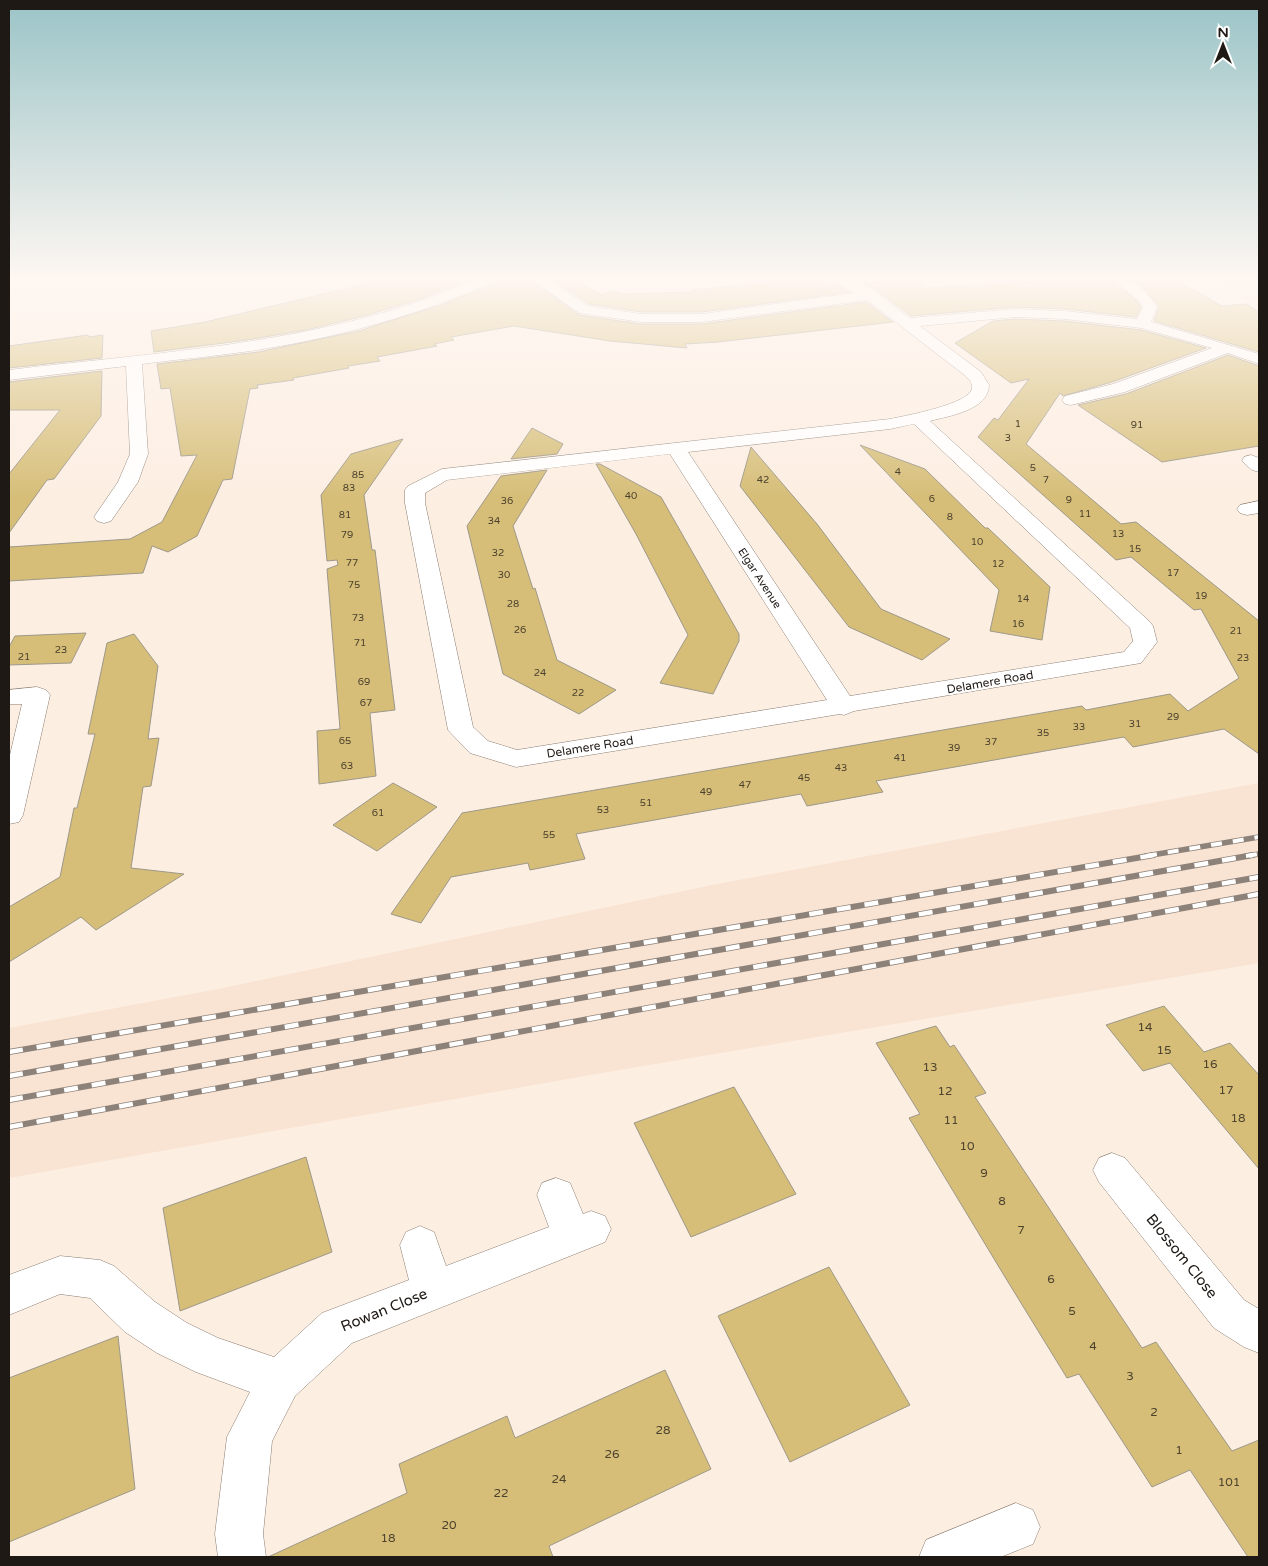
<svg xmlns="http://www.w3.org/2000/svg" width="1268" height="1566" viewBox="0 0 1268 1566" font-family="'Varela Round',sans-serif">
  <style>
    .built { fill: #f9e3d2 }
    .building { fill: #d6be78; stroke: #9d9889 }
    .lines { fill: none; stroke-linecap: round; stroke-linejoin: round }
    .minor-casing { stroke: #8a7d72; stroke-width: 1 }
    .minor { fill: #fff; fill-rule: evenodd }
    .rail-far1-casing { stroke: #8c827a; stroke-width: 5.5 }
    .rail-casing { stroke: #8c827a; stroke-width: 6 }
    .rail-far1 { stroke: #fff; stroke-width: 4; stroke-dasharray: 11; stroke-linecap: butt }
    .rail { stroke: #fff; stroke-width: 4.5; stroke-dasharray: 14; stroke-linecap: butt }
    .labels { text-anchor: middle; stroke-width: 4; stroke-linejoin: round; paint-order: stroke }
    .number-label { font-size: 10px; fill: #4d422e }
    .far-street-label { font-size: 11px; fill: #1f1915; stroke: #fff }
    .street-label { font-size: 12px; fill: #1f1915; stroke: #fff }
    .near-number-label { font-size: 12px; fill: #4d422e }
    .near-street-label { font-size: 15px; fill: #1f1915; stroke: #fff }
  </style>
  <rect width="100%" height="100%" fill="#fdeee2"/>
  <path class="built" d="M1207 279H1259V309Z
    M1259 783V963L590 1075 9 1178V1028L218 989 712 885Z"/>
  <path class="building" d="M386 279H472L421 299 364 316 306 330 247 340 154 352 151 331 205 322Z
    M497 279H529L579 315 641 324H702L866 302 893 322 718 342 685 344 687 348 610 341 514 326 451 337 454 340 434 344 437 346 377 357 380 361 348 366 349 368 293 378 294 380 257 385 258 388 250 389 232 479 223 480 197 536 168 552 152 546 143 573 9 581V547L130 539 162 522 197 455 181 456 170 388 161 389 157 364 259 352 359 331 441 305 494 284Z
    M550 279H576L601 295 614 291 623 294 693 292 692 290 806 279H815L823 285 838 284 850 292 702 312H641L589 304Z
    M917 279 926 288 1057 280 1058 284 1066 279H1115L1114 282 1137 301 1141 307 1136 317 1065 309 1015 307 911 316 876 290 862 283Z
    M1127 279H1174L1222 306 1247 304 1259 312V352L1154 321 1159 306 1141 286Z
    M1015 319 1065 321 1141 330 1206 348 1112 382 1063 396 1060 393 1026 444 1121 524 1136 522 1259 621V754L1224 729 1133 747 1124 737 876 781 883 792 840 800 807 806 801 794 576 834 585 859 530 870 528 863 451 877 421 923 391 914 462 813 1082 706 1086 710 1170 694 1188 711 1239 678 1201 609 1194 610 1131 557 1116 560 978 437 994 418 998 420 1029 379 1011 383 955 343 993 321Z
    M88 335 89 337 103 335 102 358 9 368V346Z
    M1228 355 1259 366V446L1162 462 1078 405 1126 394Z
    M102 371 101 416 54 479 47 480 9 533V474L60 410H9V382Z
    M532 428 563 444 557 454 511 459Z
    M403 439 364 495 372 550H375L395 710 370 713 376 776 319 784 317 731 340 729 327 569 338 565 337 560 327 561 321 495 351 454Z
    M860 445 925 469 985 528H988L1050 587 1042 640 990 631 999 590Z
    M751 447 817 524 881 609 950 639 922 660 849 627 740 486Z
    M596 464H600L661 497 739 634V641L713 694 660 683 688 635 636 534Z
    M547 470 513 526 533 589 535 588 557 660 616 690 579 714 503 674 467 526 501 476Z
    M86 633 71 663 9 665V647L15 636Z
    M134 634 158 666 148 739 159 738 151 786 143 787 131 868 184 874 96 930 81 917 9 962V907L60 877 74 808H77L95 734H88L107 643Z
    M393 783 437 807 377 851 333 825Z
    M1164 1006 1204 1052 1230 1043 1259 1075V1169L1170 1063 1143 1071 1106 1025Z
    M936 1026 950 1047 954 1045 986 1093 975 1097 1142 1348 1156 1342 1232 1451 1259 1440V1557H1248L1190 1470 1152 1487 1079 1374 1067 1378 1005 1277 909 1118 920 1114 876 1043Z
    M734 1087 796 1194 691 1237 634 1123Z
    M306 1157 332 1252 180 1311 163 1208Z
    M829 1267 910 1405 790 1462 718 1316Z
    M118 1336 135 1489 9 1542V1378Z
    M665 1370 711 1469 549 1546 553 1557H268L407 1493 399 1464 507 1416 515 1438Z"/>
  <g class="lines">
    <defs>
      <path id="minor" d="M477 279H495L493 282C423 313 350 334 275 347 231 355 186 358 142 364L148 454 138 482 111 521 104 523 97 521 94 517 118 482 130 454 126 366 9 380V370C167 351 330 344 477 279Z
        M531 279H547L588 306 641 314H702L855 293 834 279H851L875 292 910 318 1015 309 1065 311 1137 319 1143 307 1138 300 1115 281 1117 279C1135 279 1147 292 1157 307L1151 322 1259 354V364L1228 353 1125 392 1071 405 1065 404 1062 400 1065 396 1113 384 1212 348 1141 328 1065 319 1015 317 920 326 981 372 989 385C989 410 949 416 930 421L1149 621 1153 626 1157 642 1141 663 854 711 844 715 840 714 516 767 470 753 448 730 405 503V490L408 486 442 469 890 419C904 416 971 404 972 388 973 380 964 375 958 370L867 300 702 322H641L579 313ZM914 424 1130 628 1133 641 1124 652 850 696 688 452 890 429ZM670 454 827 700 517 750 488 741 473 727 425 503V493L447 480Z
        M1251 455 1259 458V472L1252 470 1242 461 1244 457Z
        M1259 501V513L1247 515 1240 513 1237 509 1240 505Z
        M37 687 46 690 50 695 23 815 19 822 9 824V759L22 704H9V690Z
        M1112 1153 1125 1158 1244 1300 1259 1309V1353L1244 1347 1214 1328 1099 1182 1093 1170 1099 1158Z
        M556 1178 570 1183 583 1214 591 1211 605 1216 611 1229 605 1242 352 1343 295 1396 272 1441 263 1534 266 1557H218L215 1534 227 1437 250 1392 196 1372 157 1353 125 1332 90 1298 60 1294 9 1315V1275L60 1256 100 1260 114 1266 155 1302 187 1323 218 1338 274 1357 322 1313 409 1280 400 1245 406 1232 420 1226 434 1232 446 1266 549 1227 537 1195 542 1183Z
        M1016 1503 1033 1510 1040 1527 1033 1544 1001 1557H919L926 1540Z"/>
    </defs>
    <use href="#minor" class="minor-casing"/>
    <use href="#minor" class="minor"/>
    <defs>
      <path id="rail-far1" d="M1146 856 1259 837
        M1246 856 1259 854"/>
      <path id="rail" d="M9 1052 1154 855
        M9 1076 1253 855
        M9 1100 1259 877
        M9 1127 1259 894"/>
    </defs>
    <use href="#rail-far1" class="rail-far1-casing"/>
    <use href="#rail" class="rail-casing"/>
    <use href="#rail-far1" class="rail-far1"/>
    <use href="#rail" class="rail"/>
  </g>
  <linearGradient id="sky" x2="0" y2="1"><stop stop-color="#9bc4c7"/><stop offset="0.56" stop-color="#fef7f2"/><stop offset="1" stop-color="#fef7f2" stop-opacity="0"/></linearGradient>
  <rect width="1268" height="498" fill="url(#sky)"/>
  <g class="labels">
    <g class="number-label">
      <text x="1018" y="427">1</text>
      <text x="1137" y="428">91</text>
      <text x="1008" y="441">3</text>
      <text x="1033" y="471">5</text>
      <text x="898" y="475">4</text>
      <text x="358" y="478">85</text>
      <text x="763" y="483">42</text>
      <text x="1046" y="483">7</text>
      <text x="349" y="491">83</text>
      <text x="631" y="499">40</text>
      <text x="932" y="502">6</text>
      <text x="1069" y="503">9</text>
      <text x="507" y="504">36</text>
      <text x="1085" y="517">11</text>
      <text x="345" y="518">81</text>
      <text x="950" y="520">8</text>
      <text x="494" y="524">34</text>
      <text x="1118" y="537">13</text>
      <text x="347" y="538">79</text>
      <text x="977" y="545">10</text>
      <text x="1135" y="552">15</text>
      <text x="498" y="556">32</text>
      <text x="352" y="566">77</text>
      <text x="998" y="567">12</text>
      <text x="1173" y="576">17</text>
      <text x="504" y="578">30</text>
      <text x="354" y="588">75</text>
      <text x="1201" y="599">19</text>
      <text x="1023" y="602">14</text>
      <text x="513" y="607">28</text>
      <text x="358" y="621">73</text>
      <text x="1018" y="627">16</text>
      <text x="520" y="633">26</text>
      <text x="1236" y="634">21</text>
      <text x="360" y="646">71</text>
      <text x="61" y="653">23</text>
      <text x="24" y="660">21</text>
      <text x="1243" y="661">23</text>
      <text x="540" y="676">24</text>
      <text x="364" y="685">69</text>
      <text x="578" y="696">22</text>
      <text x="366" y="706">67</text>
      <text x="1173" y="720">29</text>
      <text x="1135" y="727">31</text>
      <text x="1079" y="730">33</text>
      <text x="1043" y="736">35</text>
      <text x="345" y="744">65</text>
      <text x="991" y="745">37</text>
      <text x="954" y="751">39</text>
      <text x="900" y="761">41</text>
      <text x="347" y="769">63</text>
      <text x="841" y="771">43</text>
      <text x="804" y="781">45</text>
      <text x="745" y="788">47</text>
      <text x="706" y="795">49</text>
      <text x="646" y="806">51</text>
      <text x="603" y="813">53</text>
      <text x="378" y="816">61</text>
      <text x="549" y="838">55</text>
    </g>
    <g class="far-street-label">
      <text transform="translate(760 578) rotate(57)" y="4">Elgar Avenue</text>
    </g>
    <g class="street-label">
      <text transform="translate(990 682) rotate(-10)" y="4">Delamere Road</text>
      <text transform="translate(590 747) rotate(-9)" y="4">Delamere Road</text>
    </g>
    <g class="near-number-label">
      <text x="1145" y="1031">14</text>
      <text x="1164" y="1054">15</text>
      <text x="1210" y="1068">16</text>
      <text x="930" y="1071">13</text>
      <text x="1226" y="1094">17</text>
      <text x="945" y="1095">12</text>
      <text x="1238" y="1122">18</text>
      <text x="951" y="1124">11</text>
      <text x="967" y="1150">10</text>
      <text x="984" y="1177">9</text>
      <text x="1002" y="1205">8</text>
      <text x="1021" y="1234">7</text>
      <text x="1051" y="1283">6</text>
      <text x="1072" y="1315">5</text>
      <text x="1093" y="1350">4</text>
      <text x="1130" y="1380">3</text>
      <text x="1154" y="1416">2</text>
      <text x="663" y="1434">28</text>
      <text x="1179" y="1454">1</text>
      <text x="612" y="1458">26</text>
      <text x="559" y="1483">24</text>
      <text x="1229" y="1486">101</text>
      <text x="501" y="1497">22</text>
      <text x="449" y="1529">20</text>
      <text x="388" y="1542">18</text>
    </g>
    <g class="near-street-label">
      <text transform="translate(1182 1256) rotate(51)" y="5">Blossom Close</text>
      <text transform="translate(384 1310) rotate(-22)" y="5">Rowan Close</text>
    </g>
  </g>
  <rect width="1268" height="1566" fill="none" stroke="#1f1915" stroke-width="20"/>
  <g transform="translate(1223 45)" stroke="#ffffff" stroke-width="4" paint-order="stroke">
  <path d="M0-4L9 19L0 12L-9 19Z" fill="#1f1915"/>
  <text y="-8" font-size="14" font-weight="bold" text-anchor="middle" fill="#1f1915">N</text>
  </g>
</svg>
